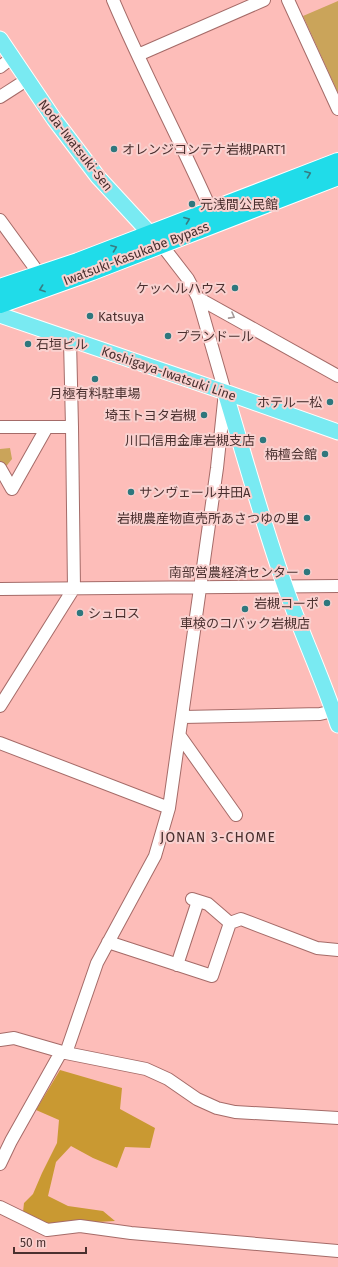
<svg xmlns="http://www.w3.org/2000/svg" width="338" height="1267" viewBox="0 0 338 1267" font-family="'Fira Sans','Noto Sans JP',sans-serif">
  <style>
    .green { fill: #caa45a }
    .forest { fill: #c99932 }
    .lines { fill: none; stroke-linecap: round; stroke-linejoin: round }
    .minor-casing { stroke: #a56b68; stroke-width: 14 }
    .major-casing { stroke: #fff; stroke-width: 17 }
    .highway-casing { stroke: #fff; stroke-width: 20 }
    .minor { stroke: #fff; stroke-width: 12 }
    .major { stroke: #79eaf2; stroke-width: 15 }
    .highway { stroke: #20dce9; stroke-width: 18 }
    .oneway { stroke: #377d83 }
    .oneway2 { stroke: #a49897 }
    .poi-dot { fill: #2e777d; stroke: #f9d1cf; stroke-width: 1.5 }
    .labels { text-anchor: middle; stroke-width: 4; stroke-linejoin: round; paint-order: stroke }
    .street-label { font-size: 13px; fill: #4a302f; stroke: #f9d1cf }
    .poi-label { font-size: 13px; fill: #4a302f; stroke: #f9d1cf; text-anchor: end }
    .neighbourhood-label { font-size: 14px; letter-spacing: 1px; fill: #4a302f; stroke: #f9d1cf }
  </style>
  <rect width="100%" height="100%" fill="#fdbdb9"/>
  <path class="green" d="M338 1V93L303 16Z
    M10 448 12 459 4 469 0 462V449Z"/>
  <path class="forest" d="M60 1070 122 1088 120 1109 155 1128 150 1148 125 1147 117 1168 93 1158 71 1146 56 1162 48 1196 68 1206 103 1211 115 1221 80 1223H47L23 1212 24 1203 33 1194 42 1173 57 1143 59 1120 36 1110Z"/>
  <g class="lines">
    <defs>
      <path id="minor" d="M113 0C143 71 180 140 211 210
        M288 0 338 109
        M138 55 264 0
        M0 67 13 57
        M0 97 28 79
        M0 220 40 275
        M198 298 338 376
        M0 427H72
        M0 468 12 489 47 427
        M0 589 338 586
        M0 706 74 588 72 427 70 340
        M183 717 320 714 333 711
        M180 736 236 815
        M0 743 169 808
        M192 899 208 904 230 923
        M108 942 212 976 230 923 241 919 317 948 338 950
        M177 965 198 901
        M0 1040 14 1038 66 1053 146 1069 168 1079 197 1099 217 1108 235 1112 338 1118
        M66 1053 97 963 155 856 169 808 217 468 225 392 198 298 188 279 161 244
        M0 1164 11 1141 61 1052
        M0 1207 47 1230 80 1226 131 1233 338 1251"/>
      <path id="major" d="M0 39 54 119 98 177 157 241
        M0 315 225 392 338 432
        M225 392C245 458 263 524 286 589 302 635 323 679 338 725"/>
      <path id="highway" d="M0 288 78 262 338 162
        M0 304 92 271 338 176"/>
    </defs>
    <use href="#minor" class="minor-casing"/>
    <use href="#major" class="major-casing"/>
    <use href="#highway" class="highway-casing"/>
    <use href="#minor" class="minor"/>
    <use href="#major" class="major"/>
    <use href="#highway" class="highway"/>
  </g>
  <defs><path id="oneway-chevron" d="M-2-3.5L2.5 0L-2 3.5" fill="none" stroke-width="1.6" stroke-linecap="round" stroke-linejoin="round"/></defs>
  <g class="oneway">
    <use href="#oneway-chevron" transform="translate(308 174) rotate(-21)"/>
    <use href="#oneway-chevron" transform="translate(187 220) rotate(-21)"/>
    <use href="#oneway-chevron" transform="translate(114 248) rotate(-21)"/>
    <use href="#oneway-chevron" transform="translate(42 289) rotate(160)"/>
  </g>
  <use class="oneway2" href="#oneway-chevron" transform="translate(232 316) rotate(29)"/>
  <g class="poi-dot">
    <circle cx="114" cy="149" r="4"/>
    <circle cx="192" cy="204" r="4"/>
    <circle cx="235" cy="288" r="4"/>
    <circle cx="90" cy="316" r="4"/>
    <circle cx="168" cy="336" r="4"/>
    <circle cx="28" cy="344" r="4"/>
    <circle cx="95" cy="379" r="4"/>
    <circle cx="330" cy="402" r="4"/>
    <circle cx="204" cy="415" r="4"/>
    <circle cx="263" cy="440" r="4"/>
    <circle cx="325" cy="454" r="4"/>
    <circle cx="131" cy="492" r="4"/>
    <circle cx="307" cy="518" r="4"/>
    <circle cx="307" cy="572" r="4"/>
    <circle cx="327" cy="603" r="4"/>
    <circle cx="245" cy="609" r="4"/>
    <circle cx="80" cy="613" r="4"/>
  </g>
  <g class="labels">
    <g class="street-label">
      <text transform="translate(76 145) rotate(52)" y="5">Noda-Iwatsuki-Sen</text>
      <text transform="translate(136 253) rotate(-21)" y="5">Iwatsuki-Kasukabe Bypass</text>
      <text transform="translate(169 373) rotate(19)" y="5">Koshigaya-Iwatsuki Line</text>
    </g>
    <g class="poi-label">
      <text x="122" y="154" text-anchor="start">オレンジコンテナ岩槻PART1</text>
      <text x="200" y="209" text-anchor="start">元浅間公民館</text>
      <text x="227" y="293">ケッヘルハウス</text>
      <text x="98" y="321" text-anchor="start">Katsuya</text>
      <text x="176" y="341" text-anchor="start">プランドール</text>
      <text x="36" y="349" text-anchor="start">石垣ビル</text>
      <text x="95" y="398" text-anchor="middle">月極有料駐車場</text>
      <text x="322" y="407">ホテル一松</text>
      <text x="196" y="420">埼玉トヨタ岩槻</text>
      <text x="255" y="445">川口信用金庫岩槻支店</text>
      <text x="317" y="459">栴檀会館</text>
      <text x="139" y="497" text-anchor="start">サンヴェール井田A</text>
      <text x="299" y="523">岩槻農産物直売所あさつゆの里</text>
      <text x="299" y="577">南部営農経済センター</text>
      <text x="319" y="608">岩槻コーポ</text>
      <text x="88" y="618" text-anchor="start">シュロス</text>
      <text x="245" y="628" text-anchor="middle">車検のコバック岩槻店</text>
    </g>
    <g class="neighbourhood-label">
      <text x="218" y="842">JONAN 3-CHOME</text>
    </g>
  </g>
  <path d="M14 1247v6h72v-6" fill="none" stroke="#4a302f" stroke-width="2"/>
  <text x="20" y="1247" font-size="12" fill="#4a302f" stroke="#f9d1cf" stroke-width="3" paint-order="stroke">50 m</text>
</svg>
